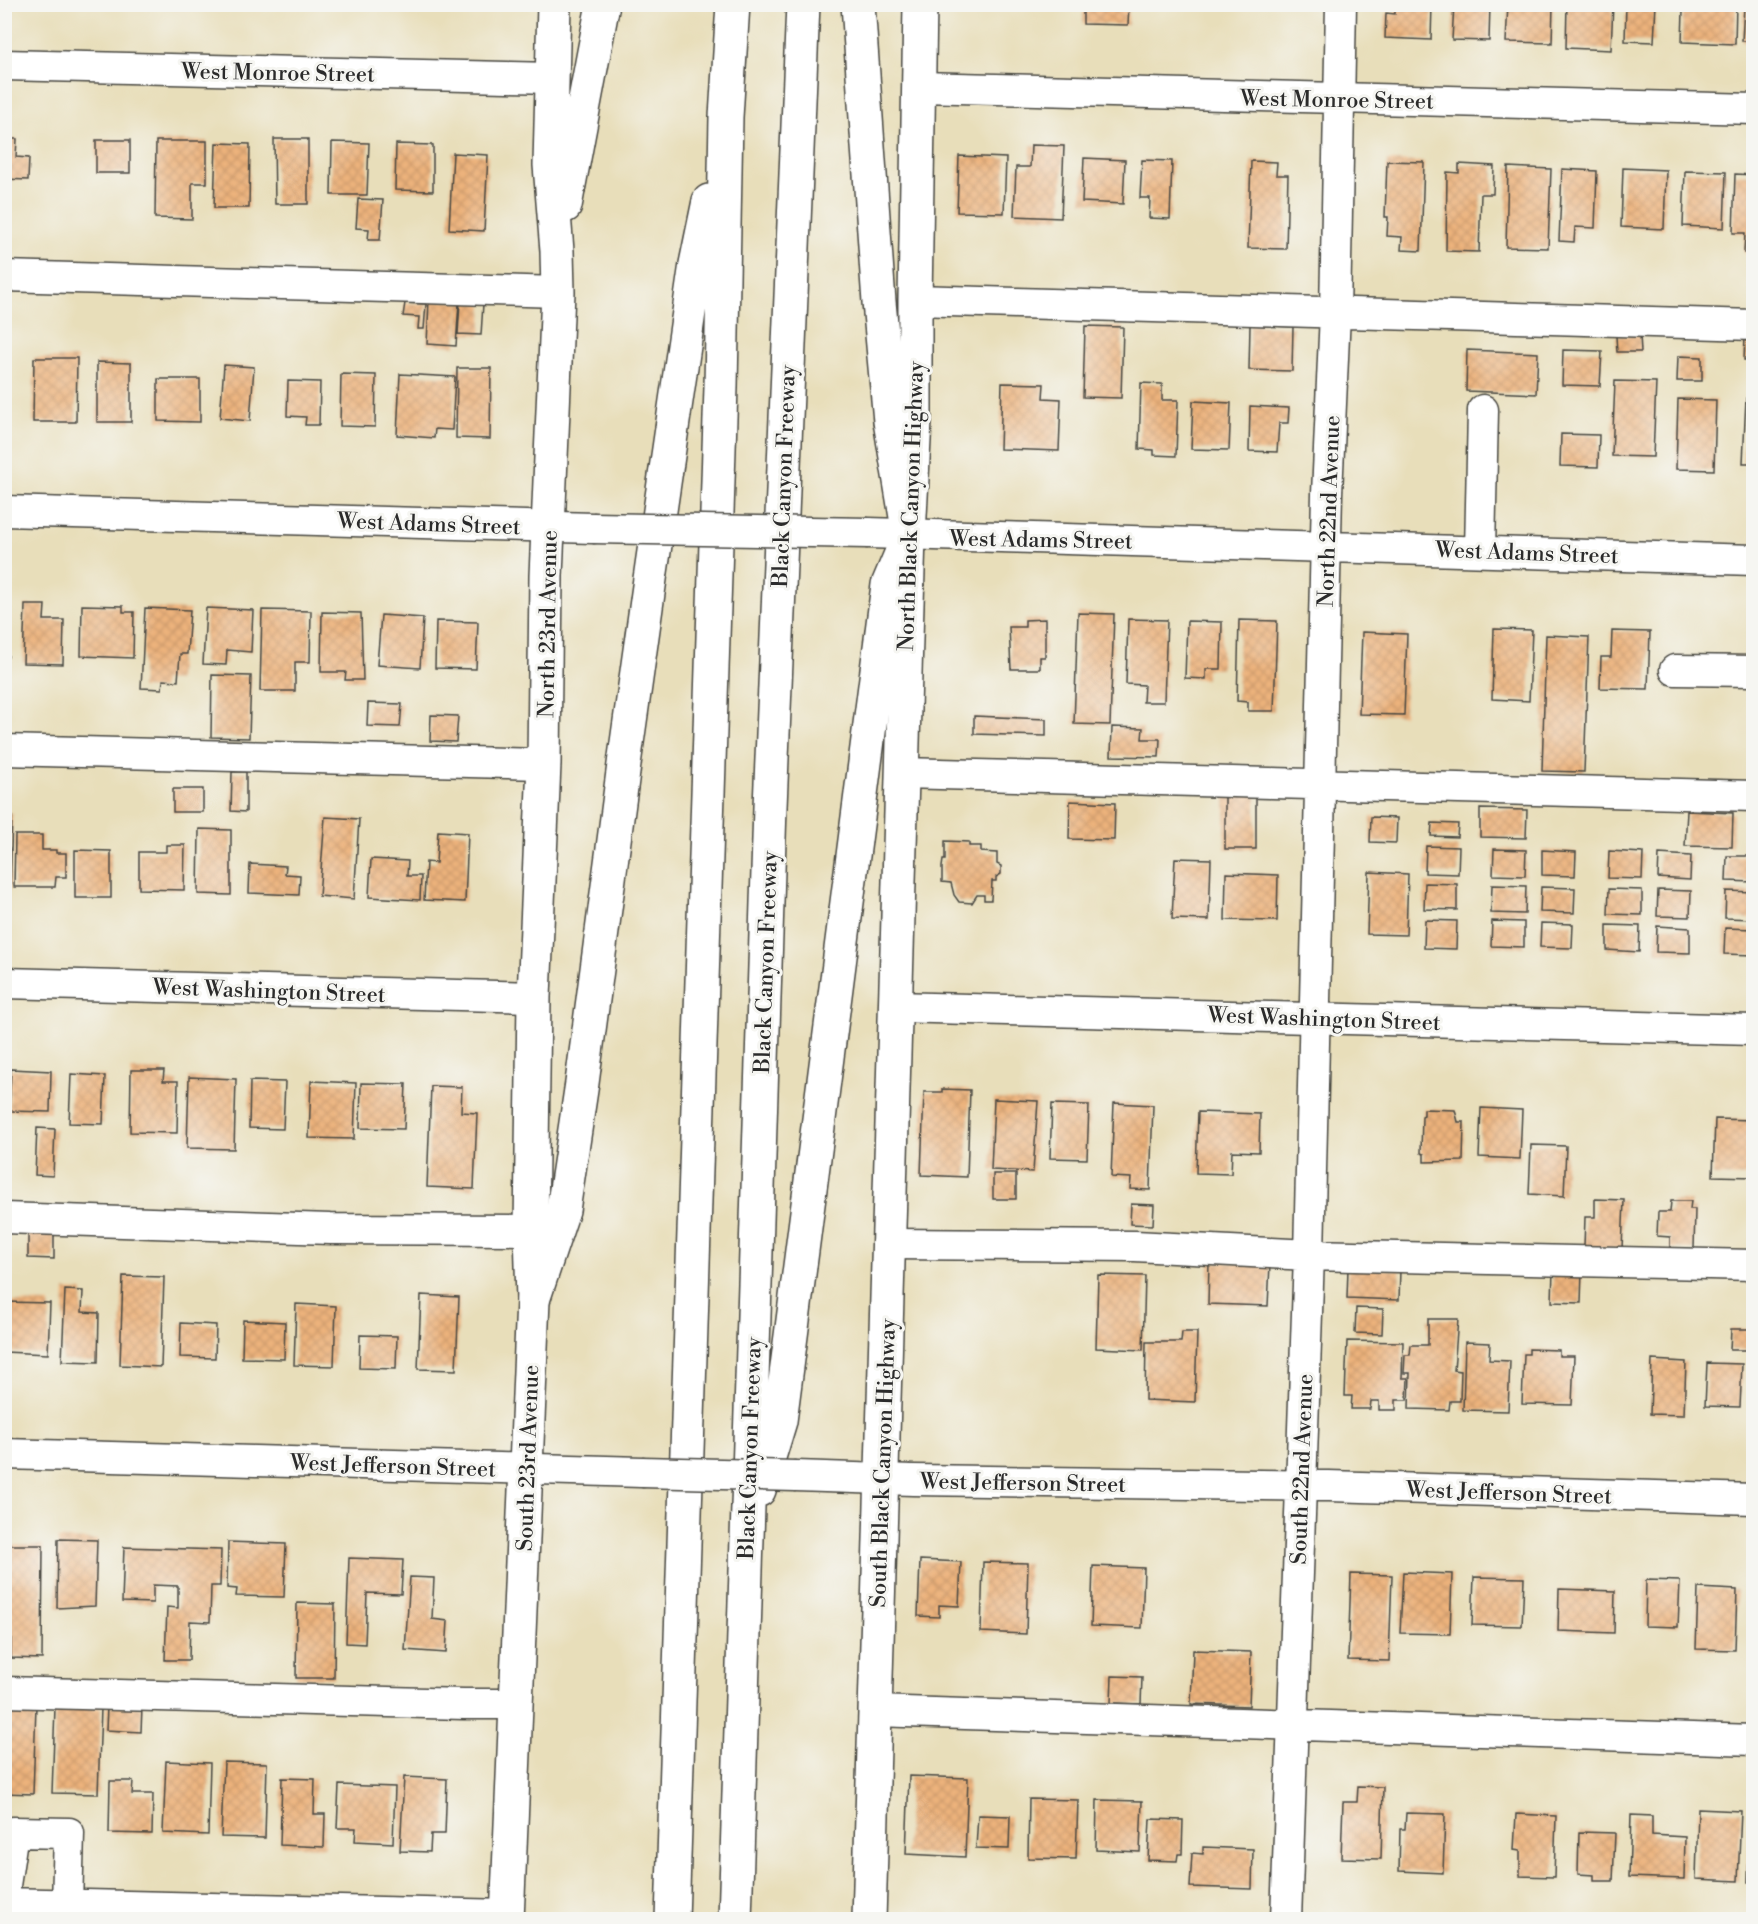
<svg xmlns="http://www.w3.org/2000/svg" width="1758" height="1924" viewBox="0 0 1758 1924" font-family="'Libre Bodoni',serif">
  <style>
    .building { fill: url(#building-cross-hatch) }
    .lines { fill: none; stroke-linecap: round; stroke-linejoin: round }
    .minor-casing { stroke: #474640; stroke-width: 33 }
    .major-casing { stroke: #474640; stroke-width: 36 }
    .highway-casing { stroke: #474640; stroke-width: 36 }
    .minor { stroke: #fff; stroke-width: 30 }
    .major { stroke: #fff; stroke-width: 33 }
    .highway { stroke: #fff; stroke-width: 33 }
    .minor-bridge-casing { stroke: #474640; stroke-width: 33; stroke-linecap: butt }
    .minor-bridge { stroke: #fff; stroke-width: 30 }
    .labels { text-anchor: middle; stroke-width: 6; stroke-linejoin: round; paint-order: stroke }
    .street-label { font-size: 22px; fill: #2b2b2b; stroke: #f6f6f2 }
  </style>
  <defs>
    <pattern id="building-cross-hatch" width="8" height="8" patternUnits="userSpaceOnUse" patternTransform="scale(1.5)"><rect width="8" height="8" fill="#ecb27c"/><path d="M0 0l8 8M0 8l8-8" fill="none" stroke="#cb996b"/></pattern>
  </defs>
  <rect width="100%" height="100%" fill="#f6f6f2"/>
  <filter id="ink" filterUnits="userSpaceOnUse"><feTurbulence type="fractalNoise" baseFrequency=".0167" numOctaves="2"/><feDisplacementMap in="SourceGraphic" scale="12" xChannelSelector="R" yChannelSelector="G"/><feConvolveMatrix kernelMatrix="1 2 1 2 8 2 1 2 1" color-interpolation-filters="sRGB"/></filter>
  <filter id="wash" filterUnits="userSpaceOnUse"><feTurbulence type="fractalNoise" baseFrequency=".008" numOctaves="4" result="noise"/><feDisplacementMap in="SourceGraphic" scale="24" xChannelSelector="R" yChannelSelector="G"/><feGaussianBlur stdDeviation="1.35" result="paint"/><feColorMatrix in="noise" values="0 0 0 0 0 0 0 0 0 0 0 0 0 0 0 0 0 1.4 0 .05"/><feComposite in="paint" operator="in"/></filter>
  <g filter="url(#wash)">
    <rect width="100%" height="100%" fill="#e8deba"/>
    <g id="blocks">
      <path class="building" d="M1083 4H1129L1128 25 1083 24Z
        M1395 4H1432L1431 40 1385 38 1386 13 1395 14Z
        M1454 4H1490L1489 41 1452 40Z
        M1508 4H1553L1552 43 1506 42Z
        M1567 4H1613L1611 50 1566 48Z
        M1626 4H1656L1654 42 1625 41Z
        M1711 4H1736L1735 44 1682 42 1683 10 1711 11Z
        M160 5H199V10L159 8Z
        M1744 6H1754V41H1742Z
        M4 139H17L16 157 29 158 28 180 4 179Z
        M274 139H308V204H275Z
        M96 140H130V173H96Z
        M156 141H207V183H192V219L155 218Z
        M332 142 369 143 367 195H331Z
        M216 143 250 144 249 208H214Z
        M396 144 433 145V191L395 190Z
        M1031 145 1064 146 1061 218 1014 216 1016 167H1030Z
        M453 153 488 155 484 231 449 229Z
        M959 156 1006 158 1004 213 957 212Z
        M1084 158 1125 160 1123 204 1082 202Z
        M1142 160 1172 161 1170 219 1149 218 1150 198H1140Z
        M1251 161 1277 162 1276 175H1288L1286 249 1248 248Z
        M1387 161 1424 162 1421 251 1401 250 1402 237 1387 236 1388 217H1385Z
        M1459 164 1494 166 1493 194H1481L1479 252 1446 251 1447 172 1459 173Z
        M1508 167 1551 169 1548 248 1506 247Z
        M1623 168 1666 170 1664 229 1621 227Z
        M1562 169 1597 171 1595 228 1575 227 1574 242 1559 241Z
        M1685 171 1726 172 1724 228 1683 226Z
        M1735 174 1754 175V254L1744 253 1745 233H1733Z
        M358 199 383 200 380 240H368L369 229 356 228Z
        M429 300 459 302 456 346 427 344Z
        M460 302 483 304 481 335 458 334Z
        M405 303 426 304 424 329H418L419 317 403 316Z
        M1250 325 1293 327 1292 371 1249 370Z
        M1085 326 1123 327 1121 398 1083 397Z
        M1640 335 1641 352H1617L1616 336Z
        M1745 336H1754V360H1744Z
        M1467 350 1538 353 1536 394 1466 391Z
        M1563 350 1602 351 1600 386 1562 385Z
        M1678 356 1702 357V381H1677Z
        M34 358H77L76 422H33Z
        M97 362 131 363V422H97Z
        M224 365 254 367 250 421 220 418Z
        M457 368H491L490 439 456 438Z
        M341 374 376 375 375 427 340 426Z
        M400 374 455 377 452 430 435 429 434 438 397 435Z
        M158 379H200V422L158 421Z
        M288 381 320 382 319 425H305L306 417 287 416Z
        M1615 381 1656 382 1653 457 1612 456Z
        M1002 383 1044 384 1043 398 1061 399 1059 451 1000 449Z
        M1141 383 1162 384V400H1178L1176 456 1154 455V450L1139 449Z
        M1746 398H1754V463H1743Z
        M1678 399 1716 400 1714 470 1676 469Z
        M1193 401 1231 403 1229 450 1191 449Z
        M1250 406 1289 408 1288 423H1279L1277 452 1249 451Z
        M1561 434 1599 435 1598 467 1560 466Z
        M4 597H10L8 657H4Z
        M25 605H45L44 620H64L63 664 23 663Z
        M82 605 123 606V612H134L133 658 81 656Z
        M145 608 190 610 187 654H180L178 681 163 680 162 689 141 688Z
        M206 608 253 610 251 652 227 650 226 665 203 664Z
        M262 610 311 611 310 662H295V691H260Z
        M322 612 361 613 363 680H345L346 672H321Z
        M1078 613 1114 614 1110 725 1074 724Z
        M381 615 423 618 420 668 377 665Z
        M1045 619V657H1040V669H1011L1009 627H1025V620Z
        M1128 619 1167 620 1164 702H1143L1144 685 1126 684Z
        M1239 620 1277 621 1274 711H1248V702L1237 701Z
        M436 621 478 622 476 669 435 668Z
        M1187 621 1222 622 1221 669H1206V679L1185 678Z
        M1494 629 1532 630 1529 701 1492 699Z
        M1612 631 1650 632 1648 689 1600 688 1601 657H1611Z
        M1362 632 1407 634 1404 715 1359 714Z
        M1546 635 1589 637 1584 772 1542 771Z
        M212 675 251 676 249 738 211 737Z
        M368 703 402 704 400 727 367 726Z
        M431 715 458 716 456 742 430 741Z
        M974 716 1046 719V736L974 734Z
        M1112 727 1143 728 1142 739H1160L1159 757 1111 756Z
        M232 772H246V812L231 811Z
        M173 789H203V812H173Z
        M1225 793 1256 794V849H1225Z
        M1070 801 1115 803 1114 840 1069 839Z
        M1480 809 1527 810 1526 838 1480 837Z
        M1687 811 1733 813 1732 847 1685 846Z
        M4 813H12L10 890 4 889Z
        M325 817 359 819 354 899 319 896Z
        M1371 817 1397 818 1396 843 1370 842Z
        M1432 823 1458 824 1457 837 1431 836Z
        M199 829 231 830V895L198 894Z
        M438 831 468 833 465 902 424 900 426 862 436 863Z
        M15 835H42V850H56V853H66V877H56L55 887H14Z
        M945 841 969 842V846H981V852L997 853V864L1001 866V874L996 877V881H992L991 900H984V895H977L972 903 959 902 954 895 951 883 942 882V867L943 860H945Z
        M166 845H185L184 890 139 889V852H166Z
        M1426 846 1459 847 1458 874 1425 873Z
        M1494 849 1526 850 1525 876 1493 875Z
        M75 850 111 851V898H75Z
        M1542 850 1576 852 1575 876 1542 875Z
        M1609 851 1643 853 1642 879 1608 878Z
        M1659 854 1691 856 1690 880 1658 878Z
        M1727 856H1754V882L1726 881Z
        M1175 858 1211 859 1209 920 1172 919Z
        M371 859 408 861 407 876H421L420 900 369 897Z
        M250 864 286 866 285 874 300 875 299 895 249 893Z
        M1369 872 1408 874 1406 935 1367 934Z
        M1226 873 1278 875 1277 921 1225 920Z
        M1425 883 1457 884V910L1424 909Z
        M1492 885 1526 886 1525 914 1491 913Z
        M1541 887 1575 888 1574 913 1540 912Z
        M1609 889 1642 890V915L1608 914Z
        M1658 890 1691 891 1690 917 1657 916Z
        M1726 891 1754 892V919L1725 918Z
        M1425 920 1457 921 1456 949 1424 948Z
        M1492 921 1524 922V947L1491 946Z
        M1541 923 1573 924 1572 948 1540 947Z
        M1607 925 1640 926 1639 952 1607 950Z
        M1657 926 1690 928V953L1656 952Z
        M1725 928 1754 929V955L1724 954Z
        M11 1069 51 1071 50 1112 9 1111Z
        M131 1070H164L163 1081H178L177 1133 130 1132Z
        M71 1074 105 1076 103 1124 69 1123Z
        M189 1077 236 1079 234 1149 187 1148Z
        M250 1081 285 1082 283 1129 249 1128Z
        M311 1081 356 1083 354 1139 309 1138Z
        M361 1083 406 1084 404 1129 360 1128Z
        M431 1086 462 1087 461 1112 477 1113 474 1189 427 1187Z
        M942 1089 970 1090 967 1177 921 1175 924 1092H942Z
        M994 1099 1038 1101 1033 1172 991 1170Z
        M1114 1103 1153 1105 1150 1190 1130 1189 1131 1178 1111 1177Z
        M1052 1104 1089 1105 1087 1159 1050 1158Z
        M1481 1108 1522 1110 1520 1159 1479 1157Z
        M1424 1109 1455 1110 1458 1122H1464L1463 1161 1424 1162V1154L1421 1153 1422 1116 1424 1115Z
        M1198 1112 1260 1114 1259 1152 1232 1151 1231 1174 1196 1173Z
        M1715 1119 1754 1120V1177L1713 1176Z
        M37 1128 55 1129 53 1176 35 1175Z
        M1531 1145 1566 1146 1564 1196 1529 1194Z
        M993 1174H1016V1199H993Z
        M1595 1199 1624 1200 1622 1249 1584 1247 1585 1217H1595Z
        M1671 1201H1691L1690 1209H1695L1694 1249 1670 1248V1237L1657 1236 1658 1212H1670Z
        M1131 1204 1154 1205 1153 1225 1130 1224Z
        M28 1231 54 1232V1259L28 1258Z
        M1209 1262 1270 1264 1268 1306 1208 1304Z
        M1348 1268 1400 1270 1399 1300 1347 1298Z
        M1553 1269 1582 1270 1581 1303 1552 1302Z
        M1098 1275 1145 1276 1143 1350 1096 1348Z
        M123 1276 164 1277 161 1367 120 1365Z
        M65 1290 83 1291 82 1312 99 1313 98 1362 62 1361Z
        M421 1295 459 1297 456 1370 418 1369Z
        M4 1302 50 1303 48 1354 4 1352Z
        M296 1304 336 1306 334 1366 294 1365Z
        M1356 1308 1383 1309 1382 1334 1355 1333Z
        M1428 1319H1458L1454 1370 1461 1371 1460 1401H1450L1449 1410 1409 1409 1410 1373H1404L1405 1355H1410L1411 1345H1428Z
        M243 1320 285 1322 284 1359 242 1358Z
        M181 1323 216 1325 215 1358 180 1357Z
        M1731 1329H1754V1350H1730Z
        M1182 1332H1197L1195 1402 1145 1400 1146 1342H1181Z
        M360 1335 397 1336 396 1369 359 1368Z
        M1347 1341 1403 1342 1402 1378H1408L1407 1400H1396V1410H1379V1401H1371L1370 1409H1351L1352 1396H1345Z
        M1465 1342 1490 1343 1489 1360 1510 1361 1508 1411 1463 1410Z
        M1529 1349 1559 1350V1356H1574L1572 1405 1522 1404 1524 1354H1529Z
        M1652 1360 1686 1362 1684 1415 1650 1414Z
        M1707 1363 1742 1364 1740 1407 1705 1406Z
        M58 1539 97 1540 95 1606 57 1608Z
        M228 1542 286 1544 284 1597 236 1596 237 1589 227 1588Z
        M4 1545H43L42 1659 11 1658V1610L4 1609Z
        M124 1547 221 1550 220 1586H211L210 1622 190 1621 189 1660H165L167 1607 178 1608V1586L153 1585V1603L122 1602Z
        M349 1558 403 1560 401 1594 367 1593 365 1644 346 1643Z
        M920 1560 961 1562 959 1606 939 1605V1617L918 1616Z
        M983 1562 1028 1563 1026 1634 981 1632Z
        M1093 1566 1144 1568 1142 1628 1091 1626Z
        M1403 1572 1452 1574 1450 1634 1400 1633Z
        M1351 1574 1392 1575 1389 1661 1348 1660Z
        M410 1577 434 1578 432 1619 448 1621 446 1653 405 1650Z
        M1474 1577 1524 1578 1522 1626 1472 1625Z
        M1646 1580 1680 1581 1678 1627 1645 1626Z
        M1698 1588 1737 1590 1735 1650 1696 1649Z
        M1559 1589 1615 1591 1614 1633 1558 1631Z
        M297 1603 335 1604 334 1678H296Z
        M1193 1650 1251 1652 1249 1706 1191 1704Z
        M1112 1676 1142 1677 1141 1704 1111 1703Z
        M4 1705 36 1706 33 1794 4 1793Z
        M107 1706 142 1707 141 1732 106 1730Z
        M55 1707 101 1708 98 1794 52 1793Z
        M166 1761 210 1763 208 1835 163 1833Z
        M224 1762 267 1763 265 1838 221 1837Z
        M909 1776 968 1778 965 1857 906 1854Z
        M404 1777 447 1779 445 1834H431L430 1852 400 1851Z
        M282 1778 315 1779 314 1814H325L324 1847 280 1845Z
        M110 1781H133L132 1794H153L152 1834 109 1833Z
        M339 1785 395 1787 393 1843 355 1841 356 1828H337Z
        M1358 1786 1383 1787 1381 1859 1341 1858 1343 1802H1357Z
        M1029 1799 1078 1800 1076 1859 1028 1858Z
        M1097 1800 1142 1801 1140 1852 1096 1850Z
        M1698 1809 1741 1811 1738 1881 1696 1879Z
        M1750 1811H1754V1882H1748Z
        M1406 1813 1445 1814 1443 1873 1399 1871 1400 1829H1405Z
        M1516 1814 1556 1816 1554 1877 1520 1876V1851L1514 1850Z
        M978 1815 1010 1816 1009 1849 976 1848Z
        M1631 1815 1652 1816V1835L1685 1837 1684 1879 1629 1877Z
        M1150 1819 1183 1820 1182 1854H1178L1177 1861 1148 1860Z
        M1579 1832 1615 1833 1613 1881H1594V1875L1578 1874Z
        M1203 1847 1253 1849 1252 1889 1190 1887 1192 1853 1203 1854Z"/>
    </g>
  </g>
  <g filter="url(#ink)">
    <use href="#blocks" fill-opacity="0" stroke="#474640" stroke-width="1.5"/>
    <g class="lines">
      <defs>
        <path id="minor" d="M4 65 552 78
          M920 87 1754 109
          M4 276 558 292
          M915 300 1754 325
          M4 511 593 528
          M868 533 1754 560
          M1480 551 1483 410
          M1675 670 1754 671
          M4 750 544 764
          M902 773 1754 796
          M4 983 534 997
          M895 1007 1754 1030
          M4 1218 330 1229 531 1230
          M889 1244 1135 1246 1309 1255 1754 1265
          M4 1454 642 1472
          M796 1476 913 1480 1329 1486 1754 1499
          M4 1692 464 1704H516
          M875 1711 1754 1740
          M4 1892 13 1832 69 1833 67 1905
          M4 1903 508 1915
          M1286 1920 1309 1255 1327 494 1335 313 1341 4"/>
        <path id="major" d="M565 206 603 4
          M507 1920 533 1300 531 1230 534 997 544 764 546 576 558 292 557 251 550 165 554 4
          M869 1920 909 535 915 421V300L920 4"/>
        <path id="highway" d="M533 1300 563 1210 582 1083 625 757 650 579 696 264 709 201
          M759 1490 780 1421 888 585 909 535 890 421 879 302 858 4
          M672 1920 721 387 726 117 733 4
          M735 1920 770 807 803 4"/>
      </defs>
      <use href="#minor" class="minor-casing"/>
      <use href="#major" class="major-casing"/>
      <use href="#highway" class="highway-casing"/>
      <use href="#minor" class="minor"/>
      <use href="#major" class="major"/>
      <use href="#highway" class="highway"/>
      <defs>
        <path id="minor-bridge" d="M593 528 868 533
          M642 1472 796 1476"/>
      </defs>
      <use href="#minor-bridge" class="minor-bridge-casing"/>
      <use href="#minor-bridge" class="minor-bridge"/>
    </g>
  </g>
  <g class="labels">
    <g class="street-label">
      <text transform="translate(278 72) rotate(1)" y="8">West Monroe Street</text>
      <text transform="translate(1337 99) rotate(1)" y="8">West Monroe Street</text>
      <text transform="translate(783 476) rotate(-88)" y="8">Black Canyon Freeway</text>
      <text transform="translate(910 506) rotate(-88)" y="8">North Black Canyon Highway</text>
      <text transform="translate(1328 511) rotate(-88)" y="8">North 22nd Avenue</text>
      <text transform="translate(429 523) rotate(2)" y="8">West Adams Street</text>
      <text transform="translate(1041 539) rotate(1)" y="8">West Adams Street</text>
      <text transform="translate(1527 552) rotate(2)" y="8">West Adams Street</text>
      <text transform="translate(547 624) rotate(-89)" y="8">North 23rd Avenue</text>
      <text transform="translate(765 962) rotate(-88)" y="8">Black Canyon Freeway</text>
      <text transform="translate(269 990) rotate(2)" y="8">West Washington Street</text>
      <text transform="translate(1324 1018) rotate(2)" y="8">West Washington Street</text>
      <text transform="translate(749 1448) rotate(-88)" y="8">Black Canyon Freeway</text>
      <text transform="translate(527 1458) rotate(-88)" y="8">South 23rd Avenue</text>
      <text transform="translate(882 1463) rotate(-88)" y="8">South Black Canyon Highway</text>
      <text transform="translate(393 1465) rotate(2)" y="8">West Jefferson Street</text>
      <text transform="translate(1301 1469) rotate(-88)" y="8">South 22nd Avenue</text>
      <text transform="translate(1023 1482) rotate(1)" y="8">West Jefferson Street</text>
      <text transform="translate(1509 1492) rotate(2)" y="8">West Jefferson Street</text>
    </g>
  </g>
  <rect width="1758" height="1924" fill="none" stroke="#f6f6f2" stroke-width="24"/>
</svg>
